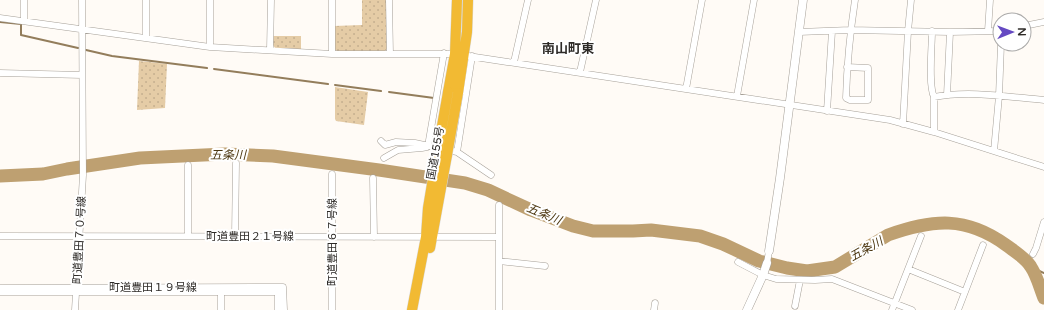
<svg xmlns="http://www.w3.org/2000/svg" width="1044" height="310" viewBox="0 0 1044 310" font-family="'Varela Round','Noto Sans JP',sans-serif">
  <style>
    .grass { fill: url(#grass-dots) }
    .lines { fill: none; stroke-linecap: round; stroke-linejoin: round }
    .stream { stroke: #937d5b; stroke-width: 2 }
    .river { stroke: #bea071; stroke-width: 13 }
    .minor-casing { stroke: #a6a098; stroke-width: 7 }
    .tertiary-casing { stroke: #a6a098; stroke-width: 9 }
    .trunk-casing { stroke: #d9d9d8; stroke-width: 11 }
    .minor { stroke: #fff; stroke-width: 6 }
    .tertiary { stroke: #fff; stroke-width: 8 }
    .trunk { stroke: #f2ba33; stroke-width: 10 }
    .trunk-bridge-casing { stroke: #d9d9d8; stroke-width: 11; stroke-linecap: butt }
    .trunk-bridge { stroke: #f2ba33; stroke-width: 10 }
    .labels { text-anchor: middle; stroke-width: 4; stroke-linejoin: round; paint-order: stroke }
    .street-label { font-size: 11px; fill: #2e2b28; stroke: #fff }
    .water-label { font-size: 12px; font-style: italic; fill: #4c3711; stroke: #fff }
    .quarter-label { font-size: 13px; font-weight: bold; fill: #2e2b28; stroke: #fff }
  </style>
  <defs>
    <pattern id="grass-dots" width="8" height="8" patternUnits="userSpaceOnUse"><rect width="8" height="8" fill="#e5cca6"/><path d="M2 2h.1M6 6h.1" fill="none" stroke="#c5af8f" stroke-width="1.8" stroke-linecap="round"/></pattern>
  </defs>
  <rect width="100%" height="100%" fill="#fffbf6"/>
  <path class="grass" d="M362 0H387V49L385 51H337L334 49V26L362 25Z
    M273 36H301V50L275 48 273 45Z
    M139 61 167 64 165 108 137 110Z
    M335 87 368 92 364 125 336 121 335 119Z"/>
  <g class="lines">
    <path class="stream" d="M0 22 21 24V35L78 48
      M86 50 112 56 207 68
      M214 69 328 84
      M335 85 381 91
      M389 92 434 98
      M1031 267 1044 273"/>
    <path class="river" d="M0 176 43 174 67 169 140 158 225 154 273 156 379 170 465 183 488 190 531 210 573 226 593 231H633L651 230 700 236 723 244 759 261 787 268 807 271 835 267 888 235C933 219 966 216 1006 245 1014 251 1026 258 1031 267 1037 276 1040 288 1044 298"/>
    <defs>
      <path id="minor" d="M210 0V47
        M389 0 390 54
        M0 18 210 47 332 54H455L890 120 934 132 1044 167
        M24 21V0
        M1024 26 1044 22
        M932 31C932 46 928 85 934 97V132
        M988 31 990 0
        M799 32 850 30 950 32 1000 31
        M146 38V0
        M270 50 271 0
        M332 54V0
        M514 62 528 0
        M847 67 868 68V100H850L846 98C847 65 850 33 855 0
        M580 72 596 0
        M0 73 82 75
        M686 89 702 0
        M947 95 950 32
        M737 96 754 0
        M934 97C969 90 1009 97 1044 100
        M827 111 832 31
        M903 124 908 31 911 0
        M381 141 385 145 396 142 415 143 457 152 491 175
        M428 146 444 53
        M994 151 999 96 1001 44
        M457 152 472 56
        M384 158 398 150 422 148 427 147
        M188 165V236
        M332 174V310
        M373 178 374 237
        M0 236 499 237
        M235 236 236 163
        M1033 254 1036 248 1044 222
        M499 261 545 266
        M738 262 763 275 776 279 815 280 832 279 912 310
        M767 263 769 251
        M908 269 965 292
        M0 288 283 287 284 310
        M0 292H278V310
        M221 292V310
        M795 306 800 280
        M75 310 83 175 82 0
        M499 310V205
        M654 310 655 303
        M892 310 921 236
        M958 310 983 245"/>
      <path id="tertiary" d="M769 251 780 178 803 0
        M747 310 763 275 767 263"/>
      <path id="trunk" d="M448 92 455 54 457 0
        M458 93 467 32 468 0
        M430 248 447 155
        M412 310 426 237 428 208 437 154"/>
    </defs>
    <use href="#minor" class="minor-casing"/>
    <use href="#tertiary" class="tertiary-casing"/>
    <use href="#trunk" class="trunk-casing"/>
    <use href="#minor" class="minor"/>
    <use href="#tertiary" class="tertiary"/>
    <use href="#trunk" class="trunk"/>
    <defs>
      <path id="trunk-bridge" d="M437 154 448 92
        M447 155 458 93"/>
    </defs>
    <use href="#trunk-bridge" class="trunk-bridge-casing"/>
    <use href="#trunk-bridge" class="trunk-bridge"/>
  </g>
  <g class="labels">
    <g class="street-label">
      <text transform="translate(435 153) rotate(-80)" y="4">国道155号</text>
      <text x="250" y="240">町道豊田２１号線</text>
      <text transform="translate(79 240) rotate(-87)" y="4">町道豊田７０号線</text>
      <text transform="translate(332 242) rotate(-90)" y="4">町道豊田６７号線</text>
      <text x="153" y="291">町道豊田１９号線</text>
    </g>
    <g class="water-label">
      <text x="228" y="159">五条川</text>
      <text transform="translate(544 214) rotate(23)" y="4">五条川</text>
      <text transform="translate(866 249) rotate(-29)" y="4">五条川</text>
    </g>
    <g class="quarter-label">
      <text x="568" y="53">南山町東</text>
    </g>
  </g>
  <g transform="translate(1012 32) rotate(89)"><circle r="19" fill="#ffffff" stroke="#abaaa9"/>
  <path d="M0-3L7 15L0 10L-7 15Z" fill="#6549c2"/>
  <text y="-6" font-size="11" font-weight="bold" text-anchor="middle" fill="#2e2b28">N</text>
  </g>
</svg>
